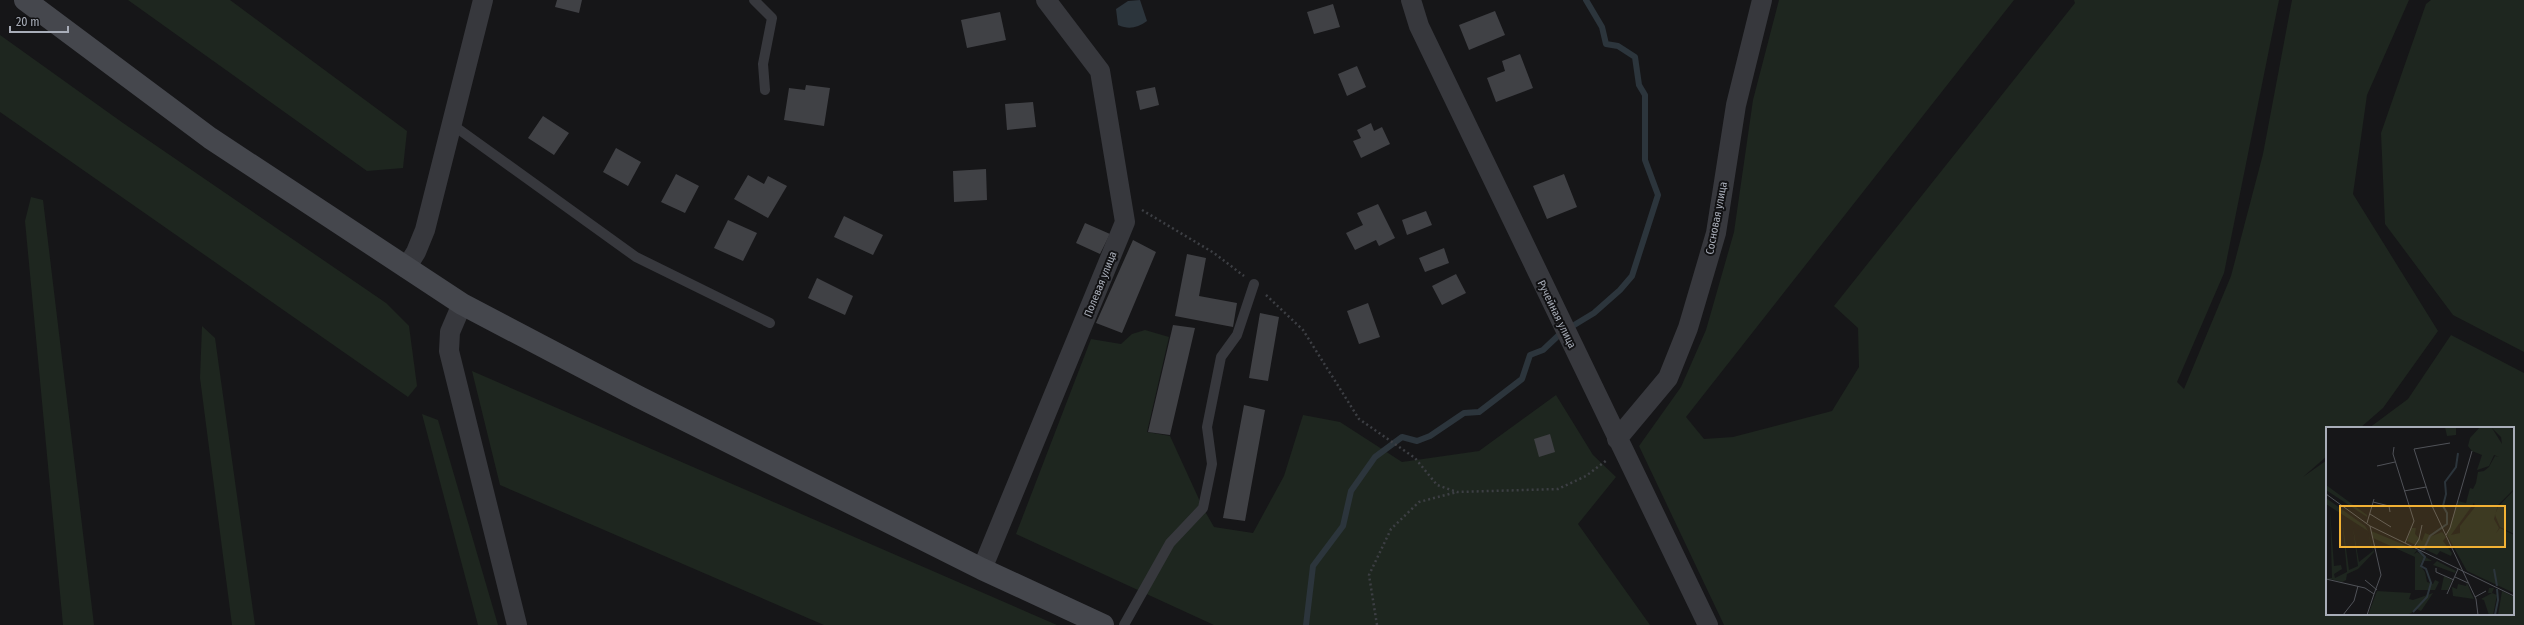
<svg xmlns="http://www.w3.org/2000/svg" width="2524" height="625" viewBox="0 0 2524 625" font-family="'Fira Sans Condensed',sans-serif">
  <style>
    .green { fill: #1e261f }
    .water { fill: #2c353c }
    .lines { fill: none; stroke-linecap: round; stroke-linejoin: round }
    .stream { stroke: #2c353c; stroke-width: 6 }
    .building { fill: #404145 }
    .path { stroke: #3d3f44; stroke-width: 2.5; stroke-dasharray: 2 3; stroke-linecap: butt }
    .lane { stroke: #37383d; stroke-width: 10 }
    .street { stroke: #37383d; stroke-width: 20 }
    .secondary { stroke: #45474d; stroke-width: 22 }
    .labels { text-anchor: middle; stroke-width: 4; stroke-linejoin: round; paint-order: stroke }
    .street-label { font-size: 11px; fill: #a8adb8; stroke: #111113 }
    .inset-river { fill: none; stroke: #2c353c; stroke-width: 2 }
    .inset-road { fill: none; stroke: #505258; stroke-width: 1 }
    .view { fill: #f2b134; fill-opacity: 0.15; stroke: #f2b134; stroke-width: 2 }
    .inset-edge { fill: none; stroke: #a8adb8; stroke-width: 2 }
  </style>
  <rect width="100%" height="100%" fill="#161618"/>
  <path class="green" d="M128 0H230L407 131 403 168 367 171Z
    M1779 0H2014L1686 417 1704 439 1733 437 1832 411 1859 367 1858 328 1834 306 2075 3 2074 0H2279L2224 273 2177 382 2184 389 2231 276 2263 154 2292 0H2409L2367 95 2353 194 2438 331 2383 408 2360 428H2327V456L2303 477 2327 460V614H2513V428H2369L2408 399 2451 335 2524 373V625H1724L1639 446 1681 387 1706 330 1734 232 1753 100Z
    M2431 0H2524V352L2453 315 2385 224 2381 133 2426 4Z
    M0 35 123 123 386 303 409 326 417 386 408 397 0 112Z
    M31 197 43 200 94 625H63L25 221Z
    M202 326 215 338 255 625H232L200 378Z
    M1145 330 1169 337 1147 432 1170 436 1203 508 1214 527 1253 533 1284 476 1303 415 1340 422 1402 462 1479 451 1556 395 1593 455 1616 477 1578 524 1650 625H1214L1016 534 1091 339 1121 344 1132 334Z
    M472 371 1057 625H824L500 485Z
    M422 414 438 420 498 625H478Z"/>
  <path class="water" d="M1140 0 1147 21C1137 28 1129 30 1118 25L1116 9 1128 1Z"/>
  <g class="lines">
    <path class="stream" d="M1306 625 1313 566 1343 526 1351 491 1375 457 1402 437 1417 441 1430 436 1464 413 1479 412 1522 379 1530 355 1543 350 1561 333 1594 313 1620 290 1632 276 1658 195 1645 160V95L1639 85 1635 57 1618 46 1606 44 1602 27 1586 0"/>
  </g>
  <path class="building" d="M557 0H582L579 13 555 7Z
    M1333 4 1340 27 1314 34 1307 12Z
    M1495 11 1505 35 1469 50 1459 25Z
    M1000 12 1006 40 967 48 961 20Z
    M1520 54 1533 88 1496 102 1487 78 1505 71 1502 61Z
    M1357 66 1366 87 1347 96 1338 74Z
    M806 85 830 88 824 126 784 120 789 88 805 90Z
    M1155 87 1159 105 1140 110 1136 91Z
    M1033 102 1036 127 1007 130 1005 104Z
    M543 116 569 133 554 155 528 138Z
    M1371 123 1374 131 1382 127 1390 144 1361 158 1353 141 1361 138 1357 130Z
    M616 148 641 162 628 186 603 172Z
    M986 169 987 200 954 202 953 171Z
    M676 174 699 186 685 213 661 202Z
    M1564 174 1577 207 1547 219 1533 186Z
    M748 175 764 184 768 176 787 186 768 218 734 199Z
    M1378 204 1395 238 1379 246 1376 240 1355 250 1346 233 1363 225 1357 213Z
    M1426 211 1432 225 1407 235 1402 220Z
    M844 216 883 235 873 255 834 237Z
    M728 220 757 233 743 261 714 248Z
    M1085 223 1110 234 1100 254 1076 243Z
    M1133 240 1156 252 1122 333 1096 323Z
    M1444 248 1449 263 1425 272 1419 258Z
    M1187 254 1206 258 1199 296 1237 303 1233 327 1175 316Z
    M1456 274 1466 293 1442 305 1432 286Z
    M817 278 853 296 845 315 808 298Z
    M1368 303 1380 337 1359 344 1347 311Z
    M1260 313 1279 317 1268 381 1249 378Z
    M1173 325 1195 328 1170 435 1148 432Z
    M1244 405 1265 410 1245 521 1223 518Z
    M1550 434 1555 452 1539 457 1534 439Z"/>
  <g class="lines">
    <path class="path" d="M1142 210 1214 253 1244 276
      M1266 295 1303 330 1359 419 1415 458 1437 485 1457 492 1558 489 1586 476 1607 460
      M1377 625 1369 575 1391 529 1419 502 1457 492"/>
    <path class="lane" d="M754 0 772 18 763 64 765 90
      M450 123 636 257 770 323
      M1124 625 1170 543 1203 508 1212 464 1207 427 1221 357 1237 335 1254 284"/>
    <path class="street" d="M1411 0 1419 26 1708 625
      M406 268 416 252 425 230 483 0
      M462 304 450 332 449 351 517 625
      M1617 439 1668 378 1688 328 1716 233 1736 105 1762 0
      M982 569 1125 222 1100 71 1046 0"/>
    <path class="secondary" d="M25 0 210 138 462 304 639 397 982 569 1103 625"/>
  </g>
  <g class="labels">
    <g class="street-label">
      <text transform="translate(1716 218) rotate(-79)" y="4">Сосновая улица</text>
      <text transform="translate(1100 284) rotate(-68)" y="4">Полевая улица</text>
      <text transform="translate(1557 314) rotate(64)" y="4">Ручейная улица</text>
    </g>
  </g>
  <g transform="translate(2326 427)">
    <rect width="188" height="188" fill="#161618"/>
    <path d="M119 0H139L130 1V8L121 9ZM154 0 166 1 176 17 175 10 165 0H183L186 3 188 0V62L172 78 168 92 173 101 170 106 174 101 188 108V166L141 144 121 108 132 74 140 76 144 61 147 62 150 56 152 45 158 44 163 40 169 29 173 30 168 28 163 39 151 43 156 28 146 24 142 19 144 11ZM148 76 149 80 134 99V106L125 108ZM0 58 41 88V90L0 63ZM188 63V107L174 100 169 88 172 80ZM0 71 39 99 42 104 0 77ZM4 83 8 139 15 138 16 142 8 147 9 151 21 145 16 92 23 143 32 139 27 101 33 135 47 124 42 106 48 125 32 142 21 147 20 153 16 155 0 151H6ZM85 101H90L89 107 96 114 99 106 106 109 116 105 120 110 117 114 126 126 125 129 114 124 111 128 81 114ZM45 104 91 123 88 127 91 125 106 134H96L94 138 99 145 101 155 107 157 109 153 113 155 109 163H89V130L47 111ZM111 134 130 144 129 146 107 138ZM118 149 126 153 122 163H115ZM141 156 148 172 127 169 126 160 131 162 132 157 140 159ZM163 161H168L166 166 171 168 167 188H163L158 173 155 172 166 166H162ZM51 164 85 166 83 172 87 173 107 166 95 184 91 182 82 188H42ZM176 164 188 170V188H172Z" fill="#1e261f" fill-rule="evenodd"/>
    <path class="inset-river" d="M94 121 98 122 104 109 121 97V86L117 79 120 67 119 55 130 40 132 26M168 142 171 159M87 185 101 170 105 156 100 142 95 139 99 130 92 123M169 188 172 173 171 162"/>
    <path class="inset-road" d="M124 16 88 22 107 81 150 172 152 188M68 20 67 27 88 94 79 116M51 39 69 35M78 64 100 60M0 67 44 99 188 169M47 75 63 79 64 85M44 87 65 100M41 96 48 72M44 99 55 148 48 167M120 108 124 101 146 24M88 120 93 112 96 98M110 141V145L128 153M129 150 142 156M0 152 39 161 48 167 41 188M39 153 51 163M121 167 132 142M149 170 160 164M17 188 28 174 32 159"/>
    <path class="view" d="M14 79H179V120H14Z"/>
    <rect width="188" height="188" class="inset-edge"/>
  </g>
  <path d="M10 26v6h58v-6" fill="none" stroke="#a8adb8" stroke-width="2"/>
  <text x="16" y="26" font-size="12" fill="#a8adb8" stroke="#111113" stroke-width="3" paint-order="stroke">20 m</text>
</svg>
